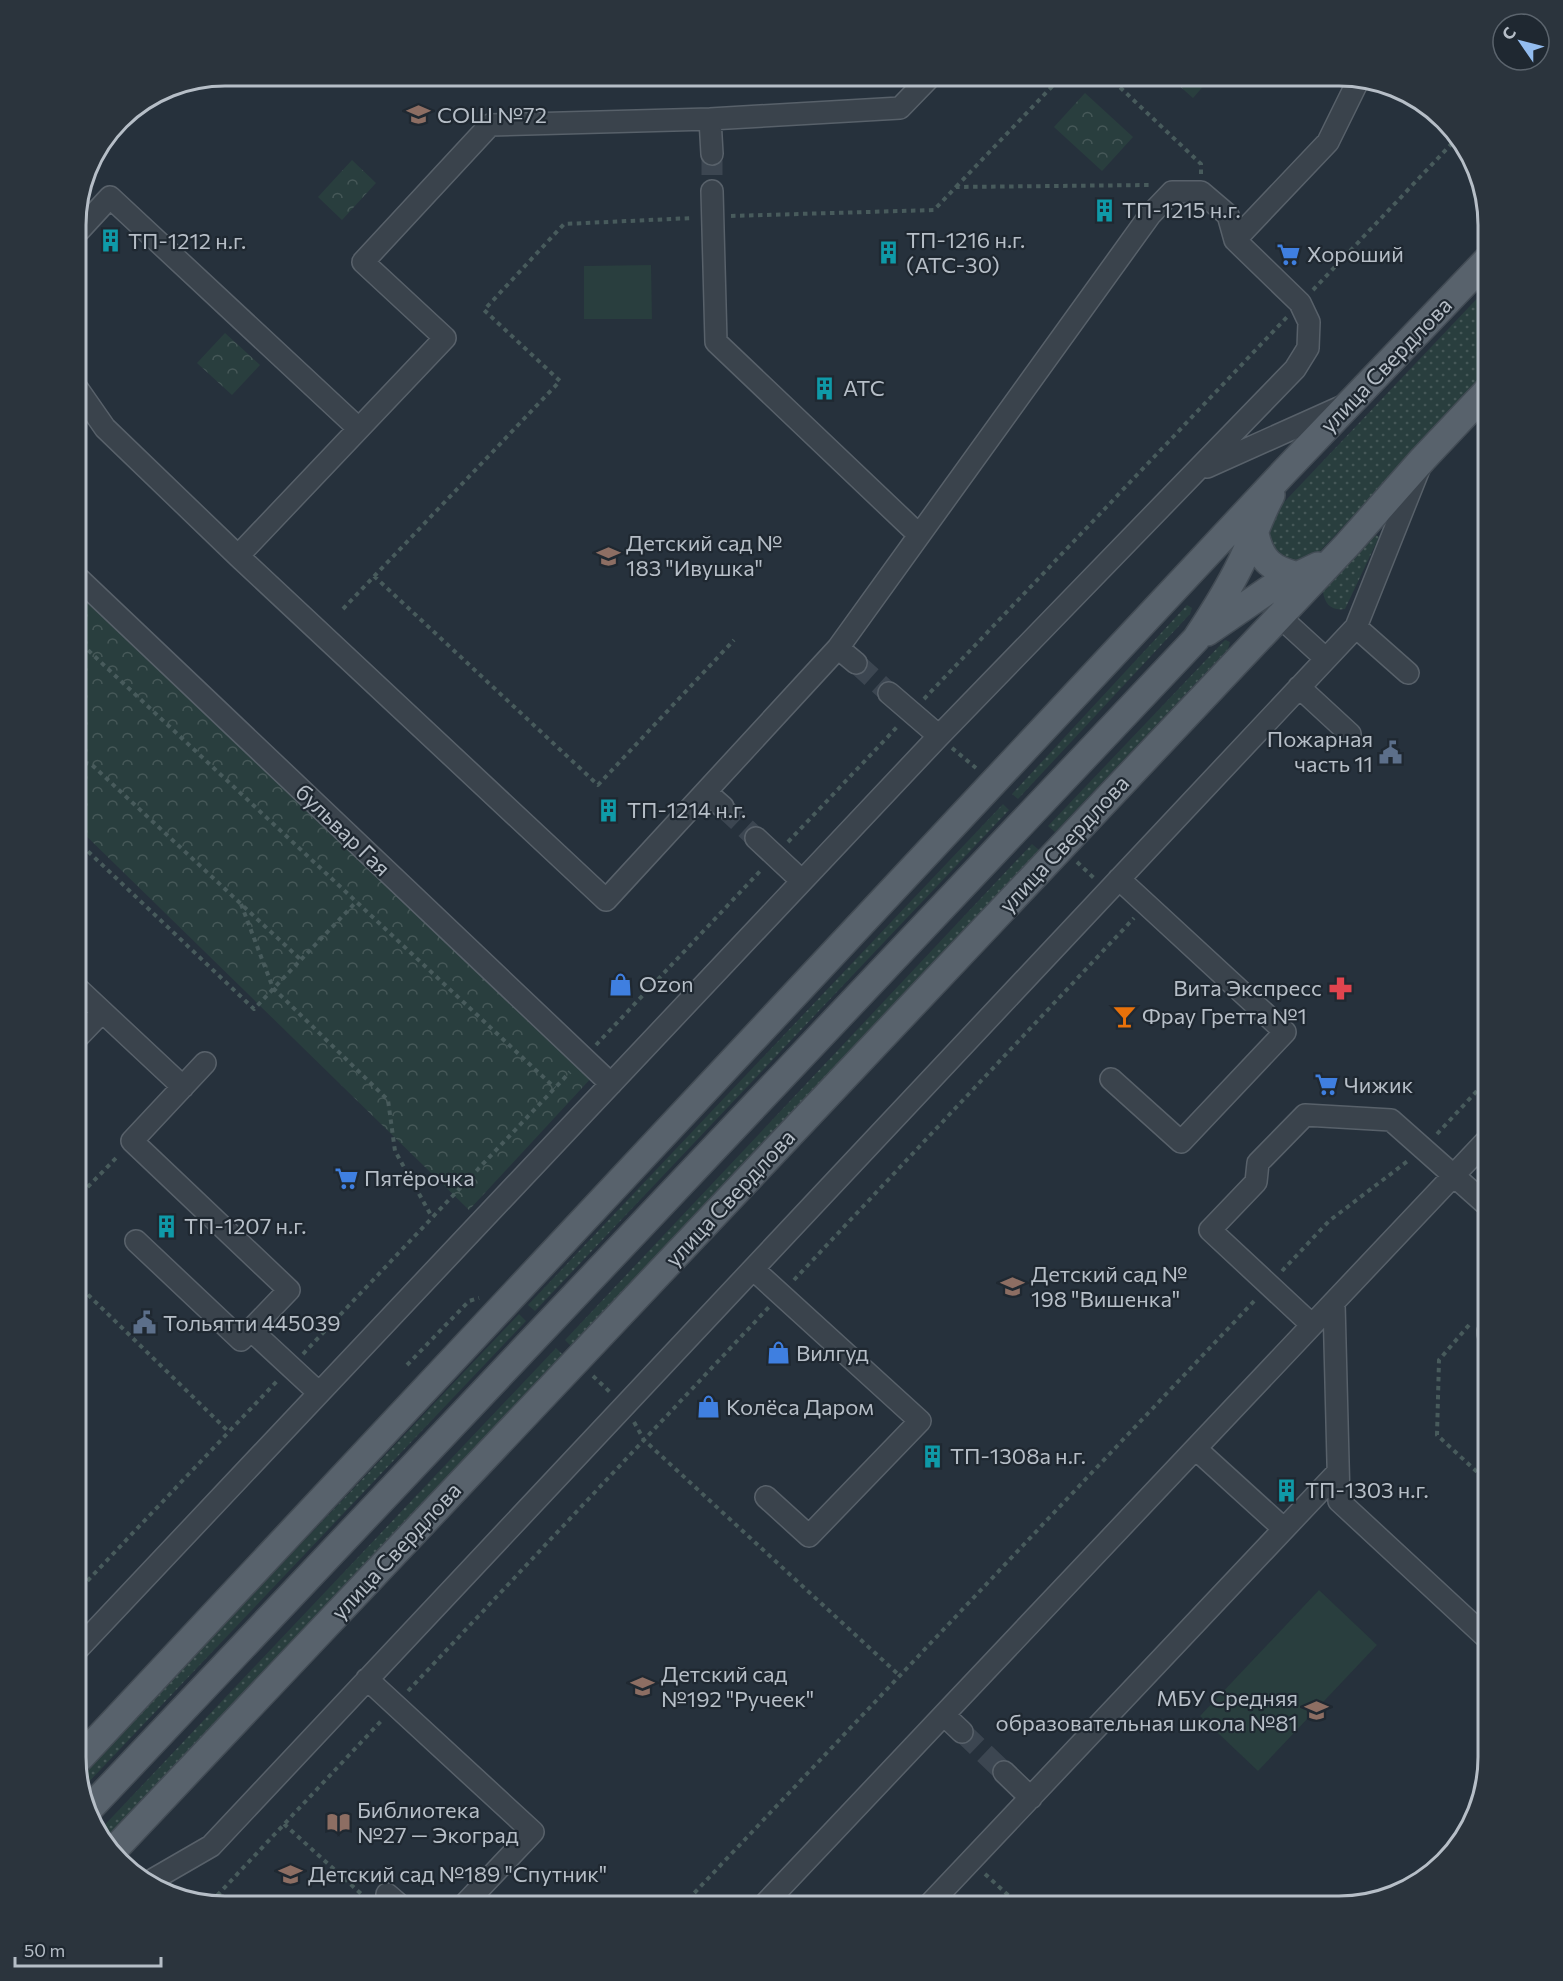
<svg xmlns="http://www.w3.org/2000/svg" width="1563" height="1981" viewBox="0 0 1563 1981" font-family="Commissioner,sans-serif">
  <style>
    .grass { fill: url(#grass-dots) }
    .forest { fill: url(#forest-crowns) }
    .pitch { fill: #293e3e }
    .lines { fill: none; stroke-linecap: round; stroke-linejoin: round }
    .minor-tunnel { stroke: #3c4651; stroke-width: 21; stroke-dasharray: 21 10; stroke-linecap: butt }
    .minor-casing { stroke: #58616a; stroke-width: 24 }
    .major-casing { stroke: #434c55; stroke-width: 30 }
    .path { stroke: #485b5c; stroke-width: 4; stroke-dasharray: 4.5 4.5; stroke-linecap: butt }
    .minor { stroke: #3a434c; stroke-width: 21 }
    .major { stroke: #58626c; stroke-width: 27 }
    .labels { text-anchor: middle; stroke-width: 4.5; stroke-linejoin: round; paint-order: stroke }
    .poi-label { font-size: 22px; fill: #b6bec7; stroke: #1f2831; text-anchor: start }
    .street-label { font-size: 22px; fill: #b6bec7; stroke: #1f2831 }
    .rim { fill: none; stroke: #b6bec7; stroke-width: 3 }
  </style>
  <defs>
    <pattern id="grass-dots" width="8" height="8" patternUnits="userSpaceOnUse" patternTransform="scale(1.5)"><rect width="8" height="8" fill="#293e3e"/><path d="M2 2h.1M6 6h.1" fill="none" stroke="#465858" stroke-width="1.8" stroke-linecap="round"/></pattern>
    <pattern id="forest-crowns" width="20" height="18" patternUnits="userSpaceOnUse" patternTransform="scale(1.5)"><rect width="20" height="18" fill="#293e3e"/><path d="M2 6a3 3 0 1 1 6 0M12 15a3 3 0 1 1 6 0" fill="none" stroke="#465858"/></pattern>
  </defs>
  <rect width="100%" height="100%" fill="#26313c"/>
  <path class="grass" d="M1488 287V373L1307 565 1280 563 1263 527 1269 518Z
    M1376 535 1379 537 1345 609C1332 611 1325 605 1323 592Z
    M1187 605 1192 608 1190 614 1018 799 1012 794Z
    M1225 640 1230 642 1228 649 1055 832 1048 826Z
    M1003 804 1009 810 535 1311 528 1305Z
    M1032 844 1039 850 572 1347 565 1340Z
    M519 1314 526 1321 84 1787 81 1776Z
    M556 1348 563 1355 102 1841 98 1832Z"/>
  <path class="forest" d="M1167 75H1213L1193 98Z
    M1085 93 1133 137 1102 171 1054 127Z
    M352 160 376 183 342 220 318 197Z
    M225 333 260 365 232 395 197 363Z
    M75 587 594 1075 469 1210 75 825Z"/>
  <path class="pitch" d="M651 265 652 319H584V266Z
    M1319 1590 1377 1645 1258 1771 1200 1716Z"/>
  <g class="lines">
    <path class="minor-tunnel" d="M712 154V191
      M856 663 889 693
      M723 807 756 838
      M962 1732 1004 1772"/>
    <defs>
      <path id="minor" d="M710 119 712 154
        M712 191 716 342 919 535
        M75 235 110 197 358 428
        M75 385 105 428 238 556 606 900 838 648 1150 215 1172 192H1201L1228 215 1235 240
        M1207 467 1343 406
        M238 556 445 338 363 262 490 125 710 119 900 108 932 75
        M75 575 611 1084
        M1279 616 1326 659
        M1356 627 1408 673
        M838 648 856 663
        M1299 687 1350 734
        M889 693 939 736
        M706 792 723 807
        M756 838 802 881
        M75 986 183 1087
        M75 1040 102 1012
        M1111 1079 1181 1142 1285 1032 1119 879
        M136 1241 241 1340 289 1290 132 1141 205 1063
        M753 1269 920 1421 809 1536 766 1497
        M1334 1303 1339 1501 1488 1639
        M1312 1325 1210 1230 1256 1182 1258 1163 1305 1115 1391 1120 1488 1206
        M251 1330 319 1393
        M1488 1334V1331
        M1196 1449 1284 1529
        M75 1652 939 736 1295 369 1308 348 1309 322 1300 303 1235 240 1328 142 1359 79
        M367 1679 533 1832 463 1906
        M944 1715 962 1732
        M1004 1772 1031 1798
        M147 1883 211 1846 1356 627 1419 469
        M387 1894 401 1906
        M763 1906 1488 1139
        M928 1906 1337 1473"/>
      <path id="major" d="M1255 534C1261 561 1272 570 1299 576
        M1207 632 1270 589 1318 566
        M77 1761 1285 471 1488 259
        M90 1808 1196 639C1212 615 1228 590 1241 563 1252 541 1259 517 1271 495
        M113 1851 1348 544 1423 459 1488 390"/>
    </defs>
    <use href="#minor" class="minor-casing"/>
    <use href="#major" class="major-casing"/>
    <path class="path" d="M1107 75 1201 164V175
      M956 187 1063 75
      M731 216 934 210 956 187 1151 185
      M1313 290 1458 137
      M374 576 598 785 734 640
      M343 609 560 381 484 310 564 224 693 218
      M75 638 555 1088
      M924 699 1287 317
      M952 748 976 768
      M75 761 91 764 300 959
      M75 839 254 1009 357 901
      M788 842 898 726
      M1077 862 1095 879
      M241 904 273 988 388 1100 395 1151 432 1217
      M596 1045 762 869
      M1437 1134 1488 1079
      M75 1200 119 1155
      M1282 1271 1329 1221 1409 1160
      M794 1280 1134 918
      M75 1282 229 1432
      M1480 1313 1488 1304
      M1469 1325 1439 1360 1437 1435 1488 1482
      M303 1354 570 1072
      M407 1365 469 1301 479 1298
      M593 1376 611 1393
      M634 1422 644 1440 900 1676
      M75 1594 277 1381
      M408 1691 769 1307
      M284 1824 368 1900
      M985 1874 1020 1906
      M211 1902 383 1719
      M682 1906 1257 1298"/>
    <use href="#minor" class="minor"/>
    <use href="#major" class="major"/>
  </g>
  <defs>
    <symbol id="school-bare" viewBox="-9 -9 18 18"><path d="M0-5L7-2L0 1L-7-2ZM-4 1L0 2.5L4 1V4Q0 6-4 4Z" fill="#8d6e63" stroke="#1f2831" stroke-width="2.5" paint-order="stroke"/></symbol>
    <symbol id="building-bare" viewBox="-9 -9 18 18"><path d="M-4-6H4V6H1V3H-1V6H-4ZM-2.5-4.3h1.7v1.8h-1.7ZM.8-4.3h1.7v1.8H.8ZM-2.5-1h1.7V.8h-1.7ZM.8-1h1.7V.8H.8Z" fill="#0f9aa8" stroke="#1f2831" stroke-width="2.5" paint-order="stroke"/></symbol>
    <symbol id="supermarket-bare" viewBox="-9 -9 18 18"><path d="M-6-5.5h2.5l.6 2H6L4.5 2H-2.5L-4.4-4H-6ZM-1.5 3.2a1.3 1.3 0 1 0 .1 0ZM3 3.2a1.3 1.3 0 1 0 .1 0Z" fill="#3f7fe0" stroke="#1f2831" stroke-width="2.5" paint-order="stroke"/></symbol>
    <symbol id="civic-bare" viewBox="-9 -9 18 18"><path d="M-.6-6.5H3V-4.5H.6V-3L4-1V1h2V6H-6V1h2V-1L-.6-3ZM-1.2 2.5V6h2.4V2.5Z" fill="#5c6f8a" stroke="#1f2831" stroke-width="2.5" paint-order="stroke"/></symbol>
    <symbol id="shop-bare" viewBox="-9 -9 18 18"><path d="M-5-2.5h2.3a2.7 3.5 0 0 1 5.4 0H5L5.5 6h-11ZM-1.5-2.5h3a1.5 2.3 0 0 0-3 0Z" fill="#3f7fe0" stroke="#1f2831" stroke-width="2.5" paint-order="stroke"/></symbol>
    <symbol id="pharmacy-bare" viewBox="-9 -9 18 18"><path d="M-2-6h4v4h4v4h-4v4h-4v-4h-4v-4h4Z" fill="#e0444e" stroke="#1f2831" stroke-width="2.5" paint-order="stroke"/></symbol>
    <symbol id="bar-bare" viewBox="-9 -9 18 18"><path d="M-6-5H6L.8 .8V4.5H3.5V6h-7V4.5H-.8V.8Z" fill="#e8710a" stroke="#1f2831" stroke-width="2.5" paint-order="stroke"/></symbol>
    <symbol id="library-bare" viewBox="-9 -9 18 18"><path d="M-6-4Q-3-5.5-.7-3.5V5Q-3 3-6 4ZM6-4Q3-5.5 .7-3.5V5Q3 3 6 4Z" fill="#8d6e63" stroke="#1f2831" stroke-width="2.5" paint-order="stroke"/></symbol>
  </defs>
  <g fill-rule="evenodd">
    <use href="#school-bare" x="402" y="98" width="33" height="33"/>
    <use href="#building-bare" x="1088" y="194" width="33" height="33"/>
    <use href="#building-bare" x="94" y="224" width="33" height="33"/>
    <use href="#building-bare" x="872" y="236" width="33" height="33"/>
    <use href="#supermarket-bare" x="1272" y="238" width="33" height="33"/>
    <use href="#building-bare" x="808" y="372" width="33" height="33"/>
    <use href="#school-bare" x="592" y="540" width="33" height="33"/>
    <use href="#civic-bare" x="1374" y="736" width="33" height="33"/>
    <use href="#building-bare" x="592" y="794" width="33" height="33"/>
    <use href="#shop-bare" x="604" y="968" width="33" height="33"/>
    <use href="#pharmacy-bare" x="1324" y="972" width="33" height="33"/>
    <use href="#bar-bare" x="1108" y="1000" width="33" height="33"/>
    <use href="#supermarket-bare" x="1310" y="1068" width="33" height="33"/>
    <use href="#supermarket-bare" x="330" y="1162" width="33" height="33"/>
    <use href="#building-bare" x="150" y="1210" width="33" height="33"/>
    <use href="#school-bare" x="996" y="1270" width="33" height="33"/>
    <use href="#civic-bare" x="128" y="1306" width="33" height="33"/>
    <use href="#shop-bare" x="762" y="1336" width="33" height="33"/>
    <use href="#shop-bare" x="692" y="1390" width="33" height="33"/>
    <use href="#building-bare" x="916" y="1440" width="33" height="33"/>
    <use href="#building-bare" x="1270" y="1474" width="33" height="33"/>
    <use href="#school-bare" x="626" y="1670" width="33" height="33"/>
    <use href="#school-bare" x="1300" y="1694" width="33" height="33"/>
    <use href="#library-bare" x="322" y="1806" width="33" height="33"/>
    <use href="#school-bare" x="274" y="1858" width="33" height="33"/>
  </g>
  <g class="labels">
    <g class="poi-label">
      <text x="437" y="123">СОШ №72</text>
      <text x="1122" y="218">ТП-1215 н.г.</text>
      <text x="906" y="248">ТП-1216 н.г.<tspan x="906" dy="25">(АТС-30)</tspan></text>
      <text x="128" y="249">ТП-1212 н.г.</text>
      <text x="1307" y="262">Хороший</text>
      <text x="843" y="396">АТС</text>
      <text x="626" y="551">Детский сад №<tspan x="626" dy="25">183 "Ивушка"</tspan></text>
      <text x="1373" y="747" text-anchor="end">Пожарная<tspan x="1373" dy="25">часть 11</tspan></text>
      <text x="627" y="818">ТП-1214 н.г.</text>
      <text x="639" y="992">Ozon</text>
      <text x="1322" y="996" text-anchor="end">Вита Экспресс</text>
      <text x="1142" y="1024">Фрау Гретта №1</text>
      <text x="1344" y="1093">Чижик</text>
      <text x="364" y="1186">Пятёрочка</text>
      <text x="184" y="1234">ТП-1207 н.г.</text>
      <text x="1031" y="1282">Детский сад №<tspan x="1031" dy="25">198 "Вишенка"</tspan></text>
      <text x="163" y="1331">Тольятти 445039</text>
      <text x="796" y="1361">Вилгуд</text>
      <text x="726" y="1415">Колёса Даром</text>
      <text x="950" y="1464">ТП-1308а н.г.</text>
      <text x="1305" y="1498">ТП-1303 н.г.</text>
      <text x="661" y="1682">Детский сад<tspan x="661" dy="25">№192 "Ручеек"</tspan></text>
      <text x="1298" y="1706" text-anchor="end">МБУ Средняя<tspan x="1298" dy="25">образовательная школа №81</tspan></text>
      <text x="357" y="1818">Библиотека<tspan x="357" dy="25">№27 — Экоград</tspan></text>
      <text x="308" y="1882">Детский сад №189 "Спутник"</text>
    </g>
    <g class="street-label">
      <text transform="translate(1386 365) rotate(-46)" y="8">улица Свердлова</text>
      <text transform="translate(343 830) rotate(44)" y="8">бульвар Гая</text>
      <text transform="translate(1064 844) rotate(-47)" y="8">улица Свердлова</text>
      <text transform="translate(730 1198) rotate(-47)" y="8">улица Свердлова</text>
      <text transform="translate(396 1551) rotate(-47)" y="8">улица Свердлова</text>
    </g>
  </g>
  <path d="M0 0H1563V1981H0ZM225 86H1339A139 139 0 0 1 1478 225V1757A139 139 0 0 1 1339 1896H225A139 139 0 0 1 86 1757V225A139 139 0 0 1 225 86Z" fill="#2b343d" fill-rule="evenodd"/>
  <path class="rim" d="M225 86H1339A139 139 0 0 1 1478 225V1757A139 139 0 0 1 1339 1896H225A139 139 0 0 1 86 1757V225A139 139 0 0 1 225 86Z"/>
  <g transform="translate(1521 42) rotate(305)"><circle r="28" fill="#1f2831" stroke="#5b646d" stroke-width="1.5"/>
  <path d="M0-4.5L10 22L0 15L-10 22Z" fill="#93bcef"/>
  <text y="-9" font-size="16" font-weight="bold" text-anchor="middle" fill="#b6bec7">С</text>
  </g>
  <path d="M15 1957v9h146v-9" fill="none" stroke="#b6bec7" stroke-width="3"/>
  <text x="24" y="1957" font-size="18" fill="#b6bec7" stroke="#1f2831" stroke-width="4.5" paint-order="stroke">50 m</text>
</svg>
